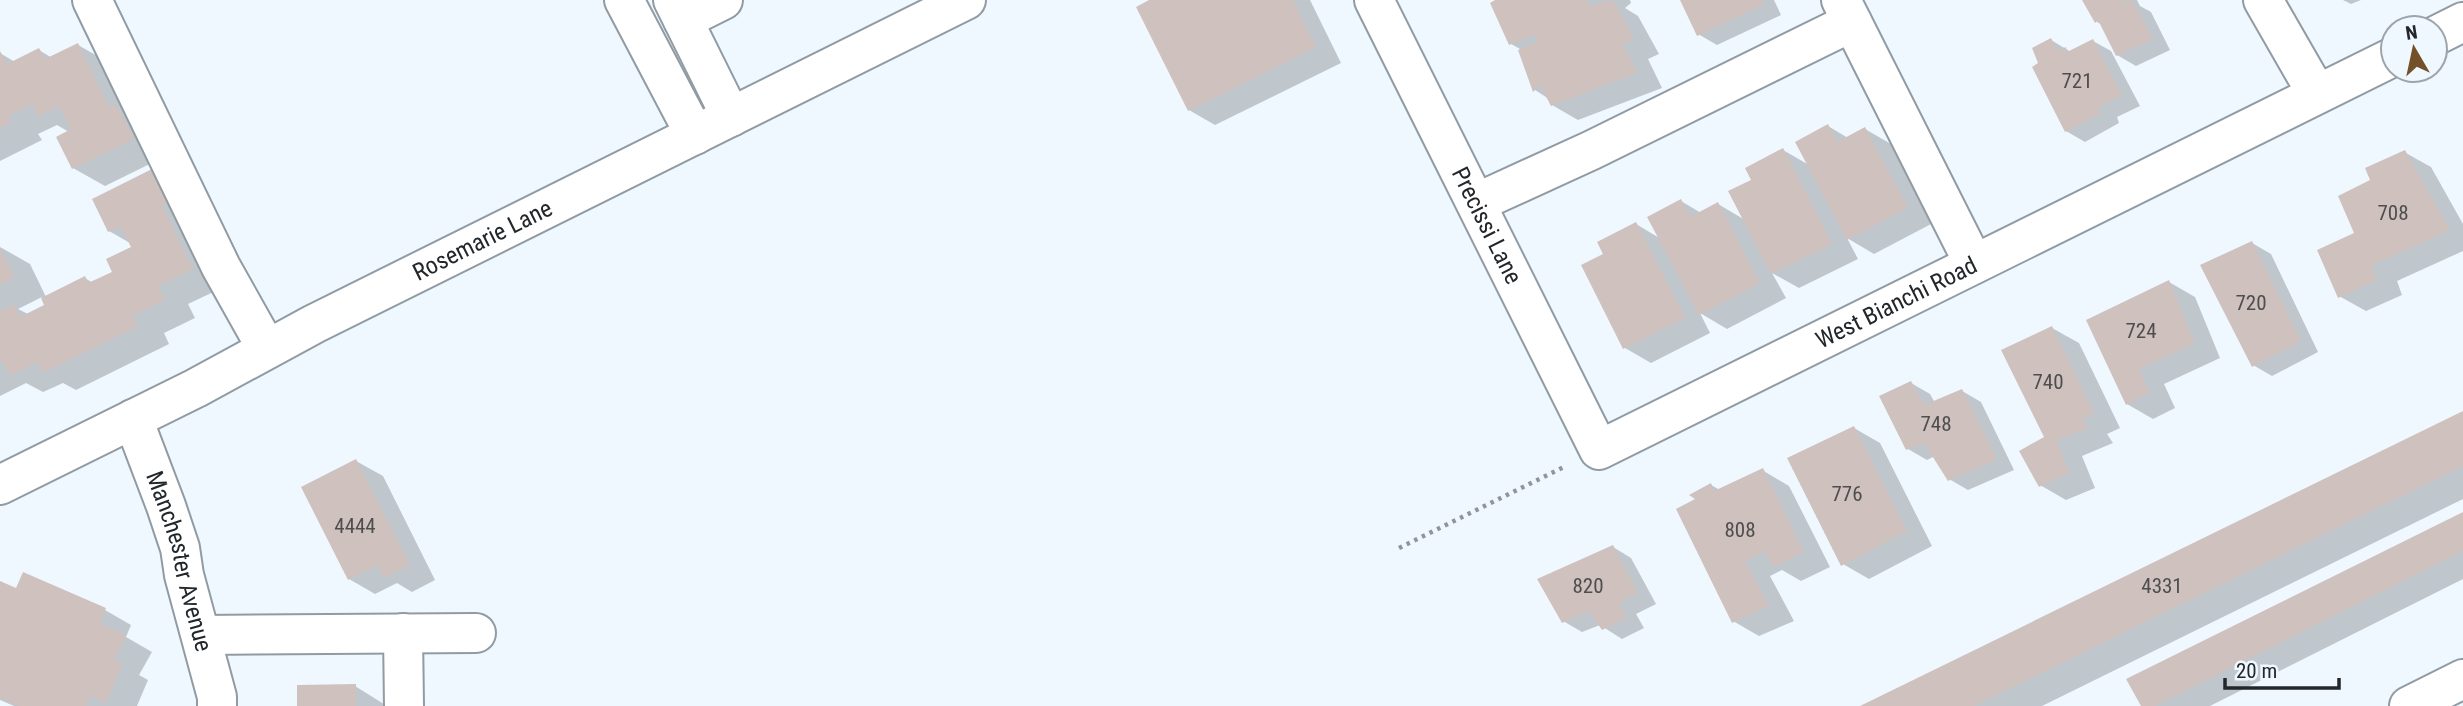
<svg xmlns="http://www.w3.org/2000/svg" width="2463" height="706" viewBox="0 0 2463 706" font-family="'Roboto Condensed',sans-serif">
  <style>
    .shadow { fill: #0003; fill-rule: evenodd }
    .building { fill: #cfc1be }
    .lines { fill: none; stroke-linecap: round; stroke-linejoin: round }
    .minor-casing { stroke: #919ba3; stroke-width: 42 }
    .path { stroke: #8f959b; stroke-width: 4.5; stroke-dasharray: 3.5 5; stroke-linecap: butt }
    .minor { stroke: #fff; stroke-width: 38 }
    .labels { text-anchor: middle; stroke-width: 7; stroke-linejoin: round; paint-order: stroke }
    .number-label { font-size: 21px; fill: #4e4e4f }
    .street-label { font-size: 24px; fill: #23272a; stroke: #eff8ff }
  </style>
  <rect width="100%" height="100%" fill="#eff8ff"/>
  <path class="shadow" d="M1153 0H1310L1341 63 1215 125 1189 110Z
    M1498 0H1630L1631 3 1625 8 1638 16 1659 54 1648 59 1662 88 1578 120 1552 105 1549 99 1535 90 1520 49 1511 44Z
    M1682 0H1774L1781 15 1717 45 1698 34Z
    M2084 0H2137L2140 6 2151 12 2170 50 2136 66 2117 55 2102 25 2097 22Z
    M2343 0H2361L2351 4Z
    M2051 40 2071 52 2093 41 2111 51 2140 106 2117 117 2119 123 2085 142 2066 131 2040 64Z
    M78 45 110 63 164 157 105 186 73 168 69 132 57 125 38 134 42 140 0 161V53L15 62 39 50 52 58Z
    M1828 126 1848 138 1865 129 1891 144 1933 223 1874 254 1847 238 1858 259 1799 288 1772 273 1786 298 1727 329 1700 313 1710 333 1651 363 1625 348 1606 255 1636 224 1661 239 1681 201 1701 213 1718 204 1745 220 1753 181 1783 150 1809 165Z
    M2404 152 2431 167 2463 224V251L2397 281 2402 295 2366 311 2339 296 2373 180Z
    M151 171 183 190 224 287 188 304 195 318 164 333 169 344 76 390 63 383 43 392 26 383 0 396V247L30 264 46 297 85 278 93 283 114 273 133 248 130 243 109 231ZM42 297 46 306 28 314 18 309Z
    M2252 243 2271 254 2318 352 2272 376 2253 365Z
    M2169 282 2195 297 2220 358 2164 384 2175 408 2153 419 2127 404 2088 321Z
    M2052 328 2079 343 2120 428 2107 434 2113 443 2082 456 2095 488 2066 500 2040 485 2047 438Z
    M1911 383 1930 394 1935 403 1962 391 1981 402 2014 470 1968 490 1949 479 1935 456 1927 460 1908 449Z
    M2463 413V499L2042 706H1864Z
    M1854 428 1880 443 1932 546 1869 579 1843 564Z
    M356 461 383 476 435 580 412 592 397 583 375 594 349 579Z
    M1762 470 1789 486 1830 567 1801 581 1782 570 1770 576 1794 621 1759 636 1733 621 1698 499 1711 485 1720 490Z
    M2463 514V579L2210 706H2143Z
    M1613 547 1631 558 1656 604 1636 614 1644 628 1622 639 1600 625 1582 632 1563 621Z
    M0 583 17 590 105 610 131 625 126 637 152 652 139 675 148 680 137 706H14L0 700Z
    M355 686 387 706H299Z"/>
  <path class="building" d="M1149 0H1293L1316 47 1188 111 1136 7Z
    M1495 0H1587L1591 6 1613 0 1634 39 1623 44 1637 73 1551 106 1540 85 1533 92 1518 50 1537 42 1535 35 1509 45 1490 3Z
    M1680 0H1762L1764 4 1697 36Z
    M2082 0H2124L2126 3 2132 0 2153 39 2116 56 2098 20 2095 23Z
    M2051 38 2058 51 2066 47 2067 52 2093 39 2122 95 2099 107 2101 113 2065 132 2032 67 2038 63 2032 48Z
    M78 43 109 107 116 104 134 139 72 169 56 137 71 129 59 106 38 116 32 104 8 116 11 122 0 128V51L7 64 39 48 45 59Z
    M1828 124 1837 142 1865 127 1908 208 1847 240 1795 142Z
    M1783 148 1832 244 1771 274 1728 191 1751 180 1745 168Z
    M2405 150 2450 230 2371 266 2377 280 2338 298 2317 250 2354 233 2338 196 2370 180 2365 168Z
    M152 169 168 203 162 205 193 269 158 286 165 300 133 315 138 326 43 373 37 362 10 376 3 361 0 363V311L14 304 20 317 44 305 41 298 85 276 88 283 112 272 106 259 131 247 120 226 108 232 92 199Z
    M1681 199 1690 217 1718 202 1760 283 1699 315 1647 217Z
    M1636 222 1685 318 1623 349 1581 265 1603 254 1597 242Z
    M2252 241 2301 341 2252 367 2200 265Z
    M0 248 14 277 0 285Z
    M2169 280 2195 343 2139 369 2150 392 2126 405 2086 320Z
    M2052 326 2094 413 2082 419 2088 428 2056 441 2070 473 2039 487 2019 451 2044 437 2001 350Z
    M1911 381 1924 405 1962 389 1997 459 1948 481 1924 443 1906 450 1879 396Z
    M2463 411V466L1974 706H1860Z
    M1854 426 1907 531 1841 566 1787 458Z
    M356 459 410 565 384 578 378 565 348 580 301 487Z
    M1763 468 1804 552 1773 567 1765 552 1745 561 1769 606 1732 623 1676 509 1695 499 1689 495 1711 483 1714 491Z
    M2463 512V551L2155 706H2141L2126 679Z
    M1613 545 1638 593 1619 603 1627 618 1602 630 1589 611 1562 623 1537 579Z
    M23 572 106 608 100 624 126 635 114 659 123 664 106 703 90 696 86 706H19L0 698V581L16 588Z
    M356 684V706H297V685Z"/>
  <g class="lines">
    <defs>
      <g id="minor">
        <path d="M92 0 221 267 267 349"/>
        <path d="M624 0 695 135"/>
        <path d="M673 0 731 117"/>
        <path id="s1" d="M1374 0 1599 450 2393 57"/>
        <path d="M1841 0 1974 264"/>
        <path d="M2263 0 2317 94"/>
        <path d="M683 20 723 0"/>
        <path d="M2435 36 2463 22"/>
        <path d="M1476 203 1592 150 1852 22"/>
        <path id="s2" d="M133 419 166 506 180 548 184 575 217 697V706"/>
        <path id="s3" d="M0 485 196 388 314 324 966 0"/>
        <path d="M403 633 404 706"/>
        <path d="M201 635 476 633"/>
        <path d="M2409 706 2463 679"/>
      </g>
    </defs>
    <use href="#minor" class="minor-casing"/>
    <path class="path" d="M1399 548 1564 467"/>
    <use href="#minor" class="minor"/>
  </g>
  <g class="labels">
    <g class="number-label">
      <text x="2077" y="88">721</text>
      <text x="2393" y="220">708</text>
      <text x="2251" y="310">720</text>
      <text x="2141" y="338">724</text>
      <text x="2048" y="389">740</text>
      <text x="1936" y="431">748</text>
      <text x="1847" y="501">776</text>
      <text x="355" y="533">4444</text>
      <text x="1740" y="537">808</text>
      <text x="1588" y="593">820</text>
      <text x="2162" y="593">4331</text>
    </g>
    <g class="street-label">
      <text dy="8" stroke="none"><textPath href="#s1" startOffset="252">Precissi Lane</textPath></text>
      <text dy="8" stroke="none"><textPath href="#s3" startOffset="541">Rosemarie Lane</textPath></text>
      <text dy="8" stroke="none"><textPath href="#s1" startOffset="835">West Bianchi Road</textPath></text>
      <text dy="8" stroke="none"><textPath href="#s2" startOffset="150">Manchester Avenue</textPath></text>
    </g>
  </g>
  <g transform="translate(2414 49) rotate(351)"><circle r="33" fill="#eff8ff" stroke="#9da4aa" stroke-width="2"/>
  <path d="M0-5L12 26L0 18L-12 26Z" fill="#725028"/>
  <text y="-10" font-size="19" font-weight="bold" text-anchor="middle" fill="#23272a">N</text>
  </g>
  <path d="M2225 678v10h114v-10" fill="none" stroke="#23272a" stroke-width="3.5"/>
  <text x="2236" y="678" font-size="21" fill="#23272a" stroke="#eff8ff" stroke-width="5" paint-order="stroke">20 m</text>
</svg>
